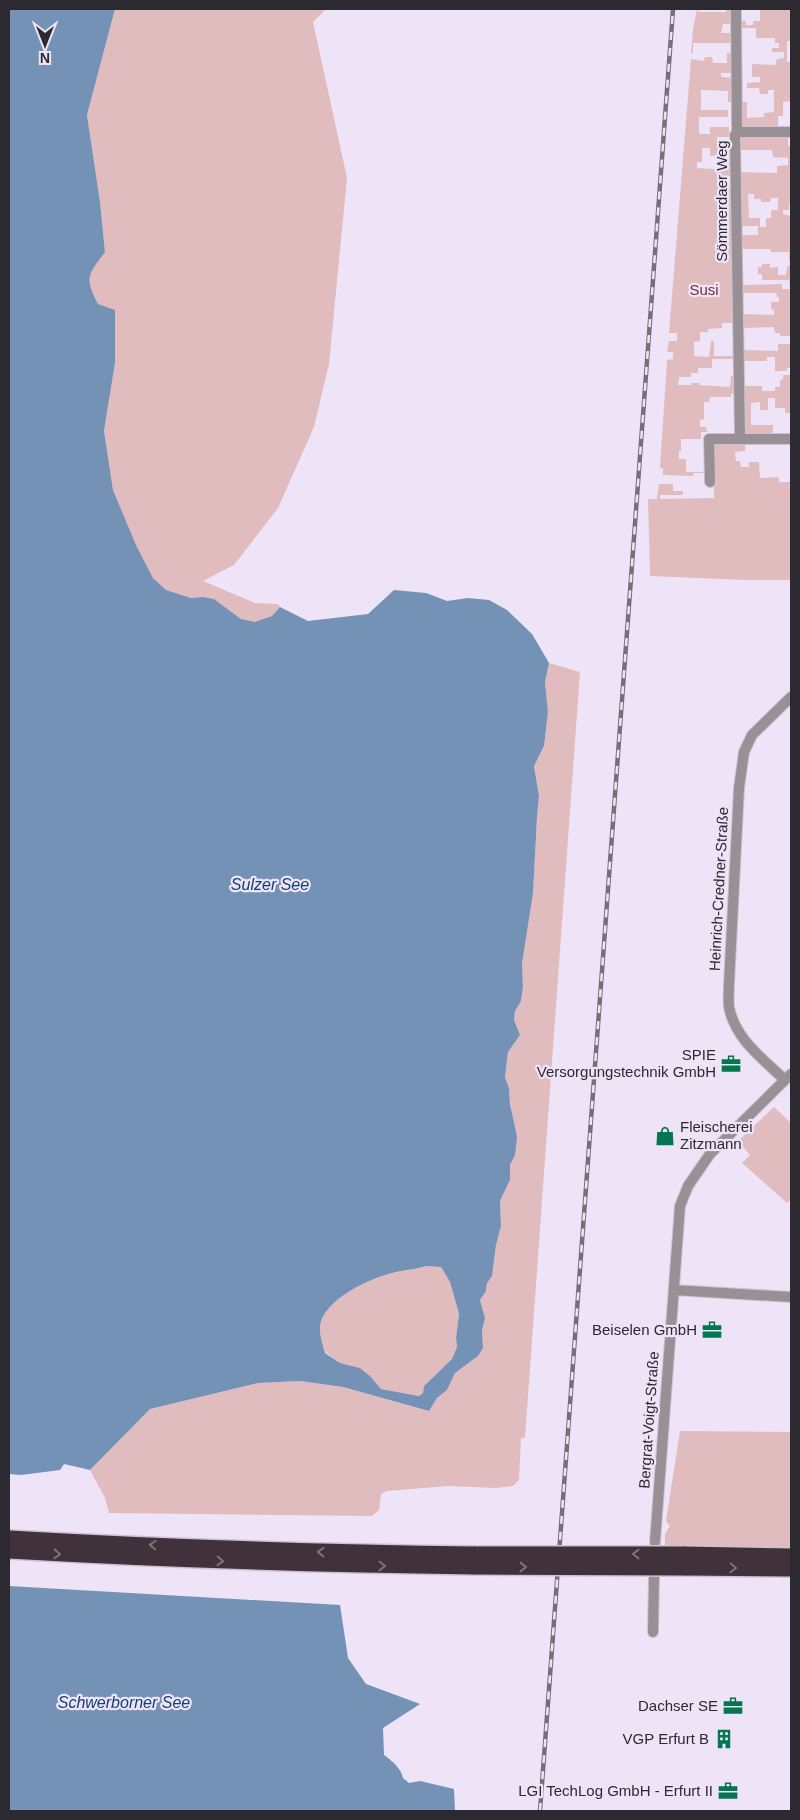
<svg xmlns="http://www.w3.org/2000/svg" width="800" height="1820" viewBox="0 0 800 1820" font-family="Arial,sans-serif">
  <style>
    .green { fill: #e0bcbf; fill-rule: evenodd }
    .water { fill: #7392b6; fill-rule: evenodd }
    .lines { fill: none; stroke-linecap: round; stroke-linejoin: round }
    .minor-casing { stroke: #ccc2d3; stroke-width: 12 }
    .highway-casing { stroke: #ccc2d3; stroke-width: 18 }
    .minor { stroke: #999095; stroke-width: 10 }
    .highway { stroke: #41313a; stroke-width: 15 }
    .rail-casing { stroke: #766f7b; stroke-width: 4.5 }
    .rail { stroke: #efe4f7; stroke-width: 2.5; stroke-dasharray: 8; stroke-linecap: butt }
    .highway-bridge-casing { stroke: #ccc2d3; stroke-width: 18; stroke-linecap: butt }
    .highway-bridge { stroke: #41313a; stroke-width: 15 }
    .oneway { stroke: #7e707c }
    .labels { text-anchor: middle; stroke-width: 4.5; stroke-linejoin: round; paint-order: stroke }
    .street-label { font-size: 15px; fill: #2d2930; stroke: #efe4f7 }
    .park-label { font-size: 15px; fill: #722f3a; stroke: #efe4f7 }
    .poi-label { font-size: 15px; fill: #2d2930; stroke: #efe4f7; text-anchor: end }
    .water-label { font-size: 16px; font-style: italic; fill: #12406e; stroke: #efe4f7 }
  </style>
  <rect width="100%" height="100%" fill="#efe4f7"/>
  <path class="green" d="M115 9H326L313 22 347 178 329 364 314 427 278 508 234 565 203 581 255 603 278 604 280 607 272 616 255 623 241 619 214 599 203 597 191 598 166 590 153 578 136 545 113 490 104 431 115 363 98 304 90 288 89 274 105 251 100 202 87 115Z
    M697 9 699 12H726V9H733V29H730V24H723L721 33H734V43H693V53H691L693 29Z
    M760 9H791V52V41H787V62H791V101L783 102V116H778V126L740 127V102H747V118L764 117V113L774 112V90H768V94H760L759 88H747V83L760 82V77H752V64L775 65 777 59 784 58V52H772V48H779V43H775V38H756V28H739V21H746V25H753V21H760Z
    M727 53H734V73H721V77L735 78V102H728V91L701 90V110H728V117H699V134H710V127H729V137H717V145H727V141H733V176H717V187H733L735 323H722V328L708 329V332H700V341L694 342V356L709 357 711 341H714V356H734V359H712V368H698V373H691V377H679L678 385H691V383H699V385L730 387 731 376H735L736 393 731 394V397H710L709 402H704V419L700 420V427H706L707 432H701V439H681V451H679V459H686V472H704V473H693V476L663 475V468H660L667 360 673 359V352H667L669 341H677V333H669L691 59 704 61 705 57H712L713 63H727ZM702 148H710V156L729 155 728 170 697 168V162H702Z
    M788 136V146H791V205H789V210H783V214L791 216V261H789V252H771L770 249H742V235H758V226H742L741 172 777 173V166L788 165V158L773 157 772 150H741V137ZM748 194H754V199H761V202H770L771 198H778V210H771V218H766V227H760V218H749Z
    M762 264H770V268L778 267V275H786L787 267 791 265V368H787V371H775V357H767V361H744V350L778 351V344H790V336H780V333H775L774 327 743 328V314L774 315V310L771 309V302H779V297H777L776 293H743V285L782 284V289H790L789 280H762V274H758V267H762Z
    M783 375H791V413H785V408H775V398H768V410H760V402L751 403V425H773V434H745L744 386H762V391H775V387H780V380L783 379Z
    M714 445H745V451L735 452 736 461H740L741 467H749V462H759L760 478 779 477V482H791V580H745L650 576 648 499H657L659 484H673V491H683V495H660V499L714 498Z
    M549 663 580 672 525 1438H521L519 1480 513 1486 496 1488 448 1486 387 1491 381 1494 379 1510 372 1516 109 1513 105 1498 90 1470 150 1409 258 1383 300 1381 343 1387 429 1411 437 1398 447 1390 455 1373 478 1356 483 1348 482 1331 485 1318 480 1300 486 1291 487 1283 492 1276 496 1245 501 1226 500 1201 510 1180V1165L515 1155 509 1088 505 1077 508 1052 520 1035 514 1020 515 1011 521 1001 523 987 522 964 533 893 537 817 539 796 534 766 544 746 548 712 545 682Z
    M774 1107 791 1123V1199L787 1203 742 1163 750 1155 738 1141Z
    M426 1266 441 1267 450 1282 459 1314 456 1338 457 1347 452 1359 424 1386 423 1393 419 1396 381 1389 370 1376 360 1368 340 1363 325 1352C323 1345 319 1334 320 1326 324 1299 369 1279 392 1273 403 1270 415 1270 426 1266Z
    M680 1431 791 1432V1548L684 1547V1545H665V1534L670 1526 666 1521Z"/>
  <path class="water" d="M9 9H115L87 115 100 202 105 252C88 275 84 277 98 304L115 310V363L104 431 113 490 136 545 153 578 166 590 191 598 203 597 214 599 241 619 255 622 272 616 280 607 308 621 368 614 394 590 426 593 447 601 468 598 489 600 507 610 532 634 549 663 545 682 548 712 544 746 534 766 539 796 537 817 533 893 522 964 523 987 521 1001 515 1011 514 1020 520 1035 508 1052 505 1077 509 1088 510 1104 517 1137 515 1155 510 1165V1180L500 1201 501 1226 496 1245 492 1276 487 1283 486 1291 480 1300 485 1318 482 1331 483 1348 478 1356 455 1373 447 1390 437 1398 429 1411 343 1387 300 1381 258 1383 150 1409 90 1470 64 1464 60 1470 21 1475 9 1474ZM426 1266 441 1267 450 1282 459 1314 456 1338 457 1347 452 1359 424 1386 423 1393 419 1396 381 1389 370 1376 360 1368 340 1363 325 1353C323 1345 319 1334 320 1326 324 1299 369 1279 392 1273 403 1270 414 1270 426 1266Z
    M9 1586 340 1605 348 1658 366 1684 420 1704 383 1728 384 1755C392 1761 401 1768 403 1778L409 1783 420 1781 454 1789 455 1811H9Z"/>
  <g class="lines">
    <defs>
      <path id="minor" d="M736 9 737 132 735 135 740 439
        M737 132H791
        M710 482 709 439H791
        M785 1080C763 1059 735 1039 729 1007 728 1000 729 991 729 984L739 788 744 752 752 735 791 697
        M674 1290 791 1297
        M655 1542 680 1206 688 1186 710 1154 791 1074
        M653 1632 654 1578"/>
      <path id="highway" d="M9 1538C164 1547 319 1552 475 1554
        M9 1551C164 1560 319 1565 475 1567
        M684 1554 791 1556
        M684 1568 791 1569"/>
    </defs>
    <use href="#minor" class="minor-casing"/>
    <use href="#highway" class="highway-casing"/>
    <use href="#minor" class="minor"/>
    <use href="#highway" class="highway"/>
    <defs>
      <path id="rail" d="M540 1811 673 9"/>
    </defs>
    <use href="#rail" class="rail-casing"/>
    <use href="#rail" class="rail"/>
    <defs>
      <path id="highway-bridge" d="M475 1554H684
        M475 1567 684 1568"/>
    </defs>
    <use href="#highway-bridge" class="highway-bridge-casing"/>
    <use href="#highway-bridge" class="highway-bridge"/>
  </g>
  <defs><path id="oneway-chevron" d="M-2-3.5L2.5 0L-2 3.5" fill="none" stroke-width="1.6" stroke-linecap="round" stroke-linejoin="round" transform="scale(1.25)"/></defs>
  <g class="oneway">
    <use href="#oneway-chevron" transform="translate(153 1545) rotate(-178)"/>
    <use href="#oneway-chevron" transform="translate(321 1552) rotate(-178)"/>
    <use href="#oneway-chevron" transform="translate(57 1554) rotate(3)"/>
    <use href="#oneway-chevron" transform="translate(636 1554) rotate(-180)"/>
    <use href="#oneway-chevron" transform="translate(220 1561) rotate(2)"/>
    <use href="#oneway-chevron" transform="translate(382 1566) rotate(1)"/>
    <use href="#oneway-chevron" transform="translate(523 1567)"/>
    <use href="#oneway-chevron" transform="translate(733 1568) rotate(1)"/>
  </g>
  <defs>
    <symbol id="office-bare" viewBox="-9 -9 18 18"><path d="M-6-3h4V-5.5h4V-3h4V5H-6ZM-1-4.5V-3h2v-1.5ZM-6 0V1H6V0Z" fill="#047650" stroke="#efe4f7" stroke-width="2.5" paint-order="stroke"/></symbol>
    <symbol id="shop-bare" viewBox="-9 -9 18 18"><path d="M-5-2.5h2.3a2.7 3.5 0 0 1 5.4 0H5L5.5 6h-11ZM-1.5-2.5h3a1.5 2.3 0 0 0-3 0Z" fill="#047650" stroke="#efe4f7" stroke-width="2.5" paint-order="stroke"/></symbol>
    <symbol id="building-bare" viewBox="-9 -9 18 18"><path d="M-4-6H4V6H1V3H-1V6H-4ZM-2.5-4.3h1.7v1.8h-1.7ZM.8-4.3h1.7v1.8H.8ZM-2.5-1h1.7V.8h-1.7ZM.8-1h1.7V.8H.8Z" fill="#047650" stroke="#efe4f7" stroke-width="2.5" paint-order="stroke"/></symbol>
  </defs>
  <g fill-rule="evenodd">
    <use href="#office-bare" x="717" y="1050" width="28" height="28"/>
    <use href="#shop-bare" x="651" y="1122" width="28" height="28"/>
    <use href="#office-bare" x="698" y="1316" width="28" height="28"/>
    <use href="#office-bare" x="719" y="1692" width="28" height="28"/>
    <use href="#building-bare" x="710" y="1725" width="28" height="28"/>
    <use href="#office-bare" x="714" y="1777" width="28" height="28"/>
  </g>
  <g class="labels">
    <g class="street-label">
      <text transform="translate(722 201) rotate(-90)" y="5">Sömmerdaer Weg</text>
      <text transform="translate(719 889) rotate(-87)" y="5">Heinrich-Credner-Straße</text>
      <text transform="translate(649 1420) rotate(-86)" y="5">Bergrat-Voigt-Straße</text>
    </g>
    <g class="park-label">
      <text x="704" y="295">Susi</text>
    </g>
    <g class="poi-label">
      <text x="716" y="1060">SPIE<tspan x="716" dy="17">Versorgungstechnik GmbH</tspan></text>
      <text x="680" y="1132" text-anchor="start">Fleischerei<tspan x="680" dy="17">Zitzmann</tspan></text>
      <text x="697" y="1335">Beiselen GmbH</text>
      <text x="718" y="1711">Dachser SE</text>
      <text x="709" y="1744">VGP Erfurt B</text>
      <text x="713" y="1796">LGI TechLog GmbH - Erfurt II</text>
    </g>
    <g class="water-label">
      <text x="270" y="890">Sulzer See</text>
      <text x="124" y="1708">Schwerborner See</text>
    </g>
  </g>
  <rect width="800" height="1820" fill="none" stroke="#2d2930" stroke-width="20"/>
  <g transform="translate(45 45) rotate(180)" stroke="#efe4f7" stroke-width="4" paint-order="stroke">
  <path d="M0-4L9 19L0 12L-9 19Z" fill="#2d2930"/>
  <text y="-8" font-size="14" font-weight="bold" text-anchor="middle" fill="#2d2930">N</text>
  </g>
</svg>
